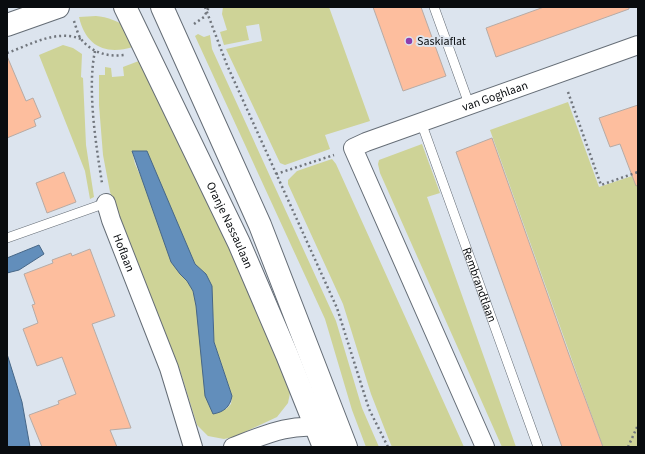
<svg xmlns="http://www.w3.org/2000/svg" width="645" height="454" viewBox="0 0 645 454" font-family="'Source Sans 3',sans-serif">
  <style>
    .green { fill: #ced397; fill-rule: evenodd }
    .water { fill: #628ebb; stroke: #476787 }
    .building { fill: #fdbe9e; stroke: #b7aba5 }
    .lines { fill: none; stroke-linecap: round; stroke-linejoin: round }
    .service-casing { stroke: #656d76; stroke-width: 10 }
    .minor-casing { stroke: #656d76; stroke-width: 20 }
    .tertiary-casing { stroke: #656d76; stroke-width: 24 }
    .secondary-casing { stroke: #656d76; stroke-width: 24 }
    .path { stroke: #71767d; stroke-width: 2.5; stroke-dasharray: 2 3; stroke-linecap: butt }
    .service { stroke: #fff; stroke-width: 9 }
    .minor { stroke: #fff; stroke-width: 18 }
    .tertiary { stroke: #fff; stroke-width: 22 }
    .secondary { stroke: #fff; stroke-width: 22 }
    .poi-dot { fill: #8d3eae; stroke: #dce4ee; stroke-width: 1.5 }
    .labels { text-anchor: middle; stroke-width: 4; stroke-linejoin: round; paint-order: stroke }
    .poi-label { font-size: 12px; fill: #090c0f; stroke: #dce4ee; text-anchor: start }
    .street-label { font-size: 12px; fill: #090c0f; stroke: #dce4ee }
  </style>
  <rect width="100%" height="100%" fill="#dce4ee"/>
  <path class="green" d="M223 7H329L370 121 325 135 330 149 285 165 280 163 226 49 262 41 259 24 246 26 249 40 224 45 220 32 227 30 222 14Z
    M96 16C106 17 122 21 128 31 131 35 132 42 133 47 106 55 86 47 79 17Z
    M198 34 204 37 210 35 212 49 336 321 362 408 379 447H366L352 410 325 319 195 36Z
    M63 45 73 48 82 54 81 77 83 78 86 145 94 197 90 199 85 171 39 55Z
    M144 59 205 186 291 388 288 403 277 417 234 437 224 439 208 436 197 425 180 370 110 192 103 155 99 105V75H105V67L111 68 112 77 124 76 123 67ZM132 151 183 237 195 264 206 274 214 320V342L232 396 231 404 226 409 193 291 135 164Z
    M568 102 599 187 638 174V447H603L490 130Z
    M422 144 440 193 427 197 516 447H502L380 173 378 164 379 160Z
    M332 159 336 164 464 447H392L389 440 371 394 343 304 288 184V180L297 171Z"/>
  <path class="water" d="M132 151H147L195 264 206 274 212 286 214 342 232 396C230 407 224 412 213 414L205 396 196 306 193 291 187 281 180 274 171 262Z
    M39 245 44 254 19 270 7 273V258Z
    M7 354 22 402 30 447H7Z"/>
  <path class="building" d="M373 7H421L446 76 403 91Z
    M544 7H629V9L496 57 486 28Z
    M7 56 26 101 33 98 41 117 34 120 36 126 7 138Z
    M638 105V185L636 186 620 144 610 147 599 118Z
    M492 138 568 352 603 447H562L456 152Z
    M64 172 76 202 47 213 36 183Z
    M90 249 115 316 92 324 131 428 110 430 117 447H42L29 415 59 404 58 401 76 394 62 357 37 366 23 329 38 323 32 305 35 304 24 274 53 263 52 260 71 253 72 256Z"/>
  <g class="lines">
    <defs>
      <g id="service">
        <path d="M434 7 469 104"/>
        <path id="s1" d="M421 122 538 447"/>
        <path d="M7 238 106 203"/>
      </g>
      <g id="minor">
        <path id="s2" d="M106 203 111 220 169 368 193 447"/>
        <path d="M233 447C264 435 294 421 327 429"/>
        <path id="s3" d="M485 447 353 148 366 142 638 45"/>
      </g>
      <path id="tertiary" d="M7 25 58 7"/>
      <g id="secondary">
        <path id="s4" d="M125 7 239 243 287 355 324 447"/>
        <path d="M162 7 260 225 346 447"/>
      </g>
    </defs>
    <use href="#service" class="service-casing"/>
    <use href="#minor" class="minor-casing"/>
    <use href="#tertiary" class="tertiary-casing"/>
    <use href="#secondary" class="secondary-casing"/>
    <path class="path" d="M205 7 227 65 337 308 369 409 388 447
      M74 21C76 27 78 35 81 39 92 53 108 57 124 55
      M194 24 204 17 209 7
      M95 51C87 89 96 145 102 183
      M7 53C30 45 56 29 81 39
      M568 92 601 185 638 172
      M276 174 334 155
      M628 447 638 425"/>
    <use href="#service" class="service"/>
    <use href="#minor" class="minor"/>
    <use href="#tertiary" class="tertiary"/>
    <use href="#secondary" class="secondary"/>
  </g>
  <circle class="poi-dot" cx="409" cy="41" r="4"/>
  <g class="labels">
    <g class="poi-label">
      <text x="417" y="45">Saskiaflat</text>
    </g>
    <g class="street-label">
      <text dy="4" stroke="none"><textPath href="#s3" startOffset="478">van Goghlaan</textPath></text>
      <text dy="4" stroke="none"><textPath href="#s4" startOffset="242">Oranje Nassaulaan</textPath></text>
      <text dy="4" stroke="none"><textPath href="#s2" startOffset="53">Hoflaan</textPath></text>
      <text dy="4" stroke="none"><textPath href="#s1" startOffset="173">Rembrandtlaan</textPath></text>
    </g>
  </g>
  <rect width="645" height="454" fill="none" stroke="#090c0f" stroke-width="16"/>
</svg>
